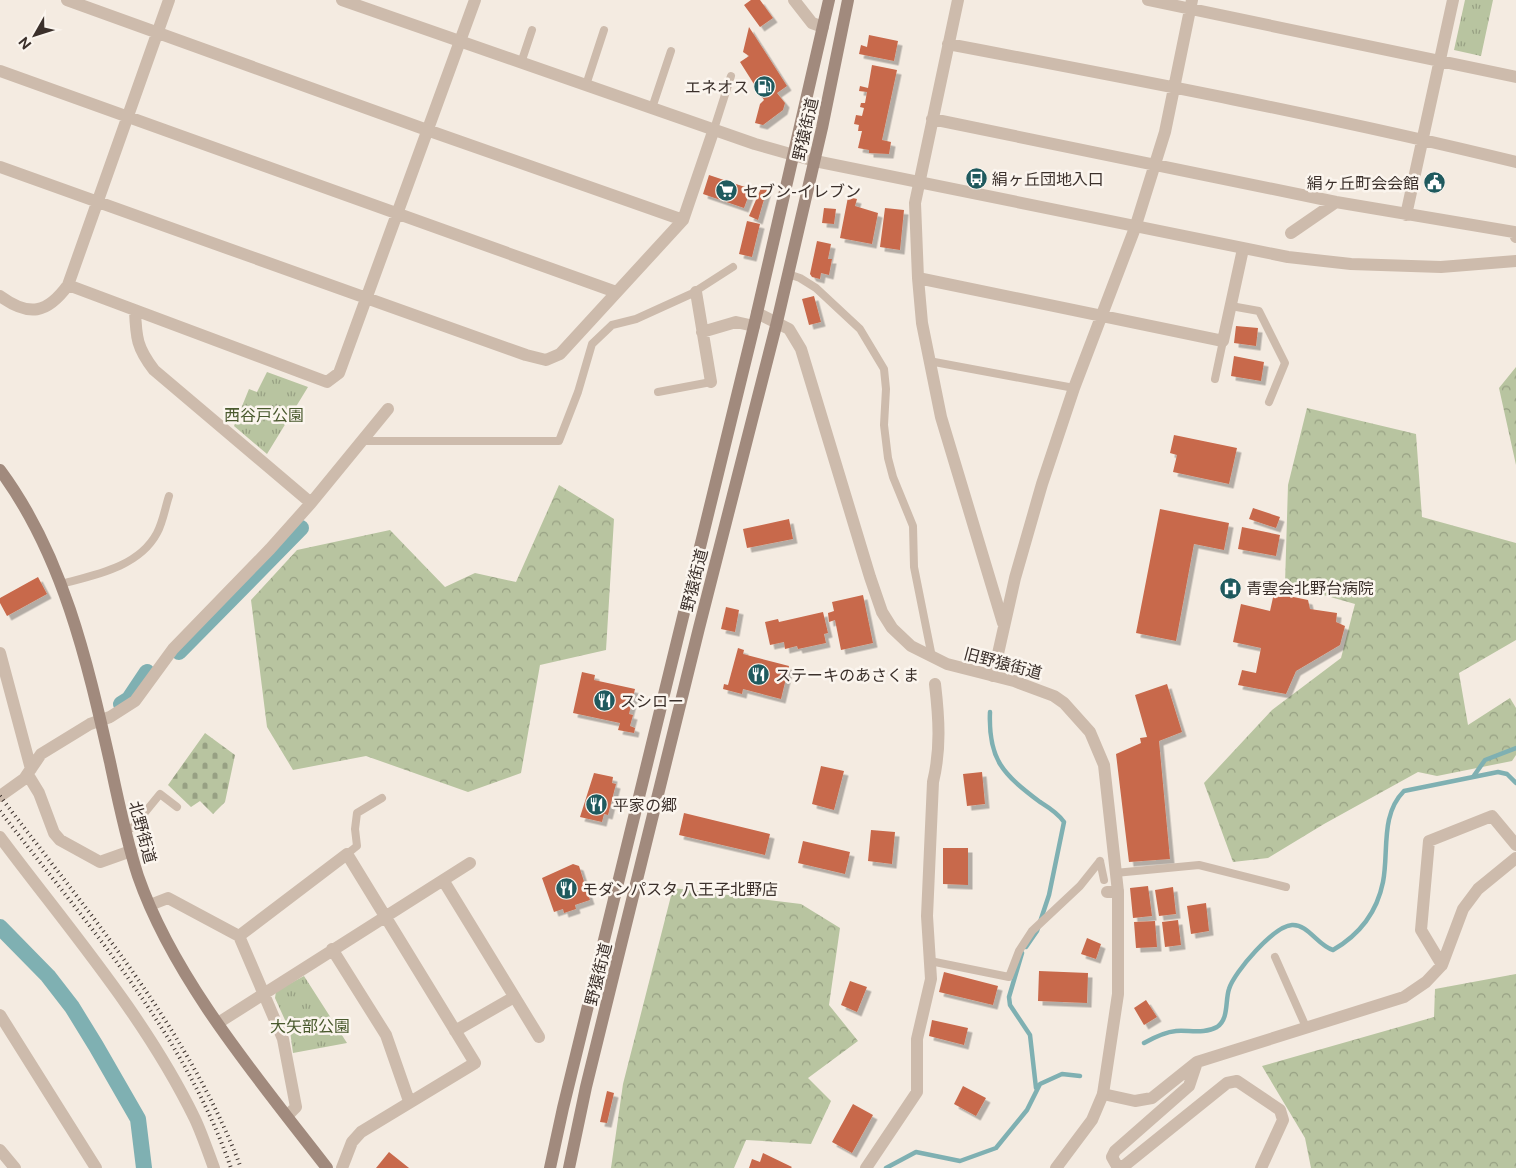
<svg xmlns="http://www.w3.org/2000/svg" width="1516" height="1168" viewBox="0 0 1516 1168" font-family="'Public Sans','Noto Sans JP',sans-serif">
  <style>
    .forest { fill: url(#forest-crowns) }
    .cemetery { fill: url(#cemetery-stones) }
    .park { fill: url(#park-tufts) }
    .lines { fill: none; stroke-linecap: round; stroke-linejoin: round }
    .stream { stroke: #7fb0b2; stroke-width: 4.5 }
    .canal { stroke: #7fb0b2; stroke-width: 16 }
    .building { fill: #c8694b; filter: url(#shadow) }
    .service { stroke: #cdbbac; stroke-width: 8 }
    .minor { stroke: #cdbbac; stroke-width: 12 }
    .tertiary { stroke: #cdbbac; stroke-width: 12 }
    .secondary { stroke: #a18a7d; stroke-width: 12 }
    .rail { stroke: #3b302b; stroke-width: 4; stroke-dasharray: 1 4; stroke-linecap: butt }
    .labels { text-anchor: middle; stroke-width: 5; stroke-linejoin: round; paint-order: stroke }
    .poi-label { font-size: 16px; fill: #3b302b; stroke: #fbf5ee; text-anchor: start }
    .street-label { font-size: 16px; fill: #3b302b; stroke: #fbf5ee }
    .park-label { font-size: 16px; fill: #4a5a2e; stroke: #fbf5ee }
  </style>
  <defs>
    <pattern id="forest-crowns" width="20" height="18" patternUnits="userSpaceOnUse" patternTransform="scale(1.25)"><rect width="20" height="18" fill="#b8c4a0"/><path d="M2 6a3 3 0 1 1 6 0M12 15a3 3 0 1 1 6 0" fill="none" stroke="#97a083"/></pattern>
    <pattern id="cemetery-stones" width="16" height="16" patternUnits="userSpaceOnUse" patternTransform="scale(1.25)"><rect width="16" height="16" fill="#b8c4a0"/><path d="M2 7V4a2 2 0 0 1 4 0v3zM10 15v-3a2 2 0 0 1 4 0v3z" fill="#97a083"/></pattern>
    <pattern id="park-tufts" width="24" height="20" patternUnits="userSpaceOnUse" patternTransform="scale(1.25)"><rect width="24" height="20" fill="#b8c4a0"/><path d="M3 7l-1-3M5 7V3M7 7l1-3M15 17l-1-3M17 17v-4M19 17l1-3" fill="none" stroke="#97a083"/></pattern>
    <filter id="shadow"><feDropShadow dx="4.5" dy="4.5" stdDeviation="0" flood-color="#0004"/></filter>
  </defs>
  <rect width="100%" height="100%" fill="#f4ebe1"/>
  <path class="forest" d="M1516 367V465L1499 388Z
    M1307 408 1416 434 1422 517 1516 543V640L1459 673 1468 725 1510 698 1516 708V755L1512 761 1437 776 1418 772 1324 824 1268 858 1233 862 1204 783 1272 710 1341 658 1355 604 1285 584 1288 485Z
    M559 485 614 519 606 650 540 665 521 773 468 792 366 756 293 770 267 727 251 600 297 550 390 530 445 587 475 573 516 582Z
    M673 888 801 904 840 928 829 1005 858 1041 808 1078 831 1101 811 1144 746 1140 734 1168H611L623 1084Z
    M1516 974V1168H1311L1305 1138 1262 1066 1434 1017 1435 989Z"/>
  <path class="cemetery" d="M205 733 235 755 225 802 213 814 200 801 191 807 168 785Z"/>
  <path class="park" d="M1465 0H1493L1481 56 1454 50Z
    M267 372 308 387 267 454 234 426 249 389 257 392Z
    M304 976 347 1043 293 1053 290 1031 275 998 276 991Z"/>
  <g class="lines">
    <path class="stream" d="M990 712C988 760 1003 774 1040 802 1048 807 1058 813 1064 822L1049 895 1037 931 1026 947
      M1473 777 1485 760 1516 748
      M1022 953 1009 997 1010 1005 1030 1035 1036 1088
      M1144 1043C1153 1038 1164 1032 1176 1031 1189 1030 1205 1034 1217 1027 1229 1019 1225 1001 1229 989 1234 972 1274 926 1292 925 1308 924 1318 946 1333 950 1359 935 1377 912 1383 882 1389 852 1380 815 1404 791L1498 772 1507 774 1516 783
      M886 1168 916 1152 960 1161 996 1148 1027 1110 1040 1084 1062 1074 1080 1076"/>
    <path class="canal" d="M179 652 301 528
      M121 704 129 699 147 672
      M0 927 48 976 72 1007 96 1046 138 1119 144 1168"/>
  </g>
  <path class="building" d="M751 0H760L773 18 760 27 744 5Z
    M749 27 787 86 777 93 785 103 783 110 763 125 755 123 760 104 764 100 740 62 749 56 743 52Z
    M869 35 898 41 894 61 859 54 861 45 867 47Z
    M872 65 897 70 882 140 891 142 889 154 869 153V150L858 148 862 131H858L859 125 854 124 856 115 862 116 864 108 860 107 861 103H865L867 92 859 91 860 86 868 88Z
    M709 175 751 189 744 208 703 194Z
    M762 186 767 189 758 220 749 216Z
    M848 197 857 199 855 206 878 213 872 244 840 238Z
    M824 208 836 209 834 224 822 223Z
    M885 208 904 210 900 250 880 247Z
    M747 221 760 224 752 257 739 254Z
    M817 241 831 244 828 259H832L829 275 821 273 820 279 812 277 810 274Z
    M814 296 821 322 809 325 802 299Z
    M1236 326 1258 328 1256 346 1234 343Z
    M1234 356 1264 362 1261 381 1231 376Z
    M1174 435 1237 448 1229 484 1173 472 1177 455 1170 453Z
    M1253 508 1280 517 1276 528 1249 519Z
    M1160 509 1229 523 1224 550 1194 544 1176 641 1136 633Z
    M789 519 793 539 747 548 743 529Z
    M1242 527 1280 535 1276 556 1238 549Z
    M38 577 47 594 7 616 0 603V598Z
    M1274 593 1308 600 1310 609 1337 613 1336 622 1345 626 1340 645 1296 671 1286 694 1238 685 1242 670 1256 673 1261 648 1233 642 1241 604 1270 611Z
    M863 595 873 643 841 650 835 620 829 622 828 613 834 611 832 602Z
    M726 607 739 610 735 632 721 629Z
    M823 612 828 633 824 634 826 643 798 649 797 646 785 649 784 642 770 645 765 622 778 619 779 622Z
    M738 648 744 650 743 654 789 666 781 699 743 689 742 694 723 689 724 684 728 685Z
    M582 672 595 675 594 680 635 689 629 714 633 715 630 726 635 728 634 733 618 730 620 723 573 713Z
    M1167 684 1182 732 1159 741 1170 859 1129 862 1116 754 1141 743 1140 738 1147 737 1135 695Z
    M821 766 844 771 834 810 812 804Z
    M982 772 985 804 967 806 963 774Z
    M594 773 613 777 612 783 616 784 608 815 604 814 602 822 580 817Z
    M684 813 770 834 765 855 679 835Z
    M871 830 895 832 892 864 868 861Z
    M803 841 850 852 845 874 798 863Z
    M943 848H968V885L943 884Z
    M573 864 579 866 590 900 575 905 576 909 564 913 563 909 554 912 542 878Z
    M1148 886 1152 916 1133 918 1130 888Z
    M1173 887 1176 914 1159 916 1155 890Z
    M1206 903 1209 931 1191 934 1187 906Z
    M1178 920 1181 945 1165 947 1162 922Z
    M1155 921 1157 947 1136 948 1134 922Z
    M1087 938 1101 944 1096 959 1081 954Z
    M1039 971 1088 973 1087 1003 1038 1001Z
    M944 972 998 986 993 1005 939 992Z
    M850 981 867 987 857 1012 841 1005Z
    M1146 1000 1157 1017 1144 1025 1134 1008Z
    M932 1020 968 1028 964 1045 929 1036Z
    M963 1086 986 1098 976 1116 954 1104Z
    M607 1091 614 1093 607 1123 600 1122Z
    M853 1104 873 1115 852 1153 832 1142Z
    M389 1152 409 1168H376Z
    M763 1153 792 1167 791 1168H749L752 1159 760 1162Z"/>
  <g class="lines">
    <path class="service" d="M521 63 532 30
      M586 85 604 30
      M652 108 671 51
      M714 129 731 76
      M788 274 800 278 816 288 860 329 884 369 886 389 884 425 888 458 893 477 913 526 914 567 932 657
      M1231 306 1259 311 1285 363 1269 402
      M929 361 1074 388
      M1215 379 1223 341
      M658 392 711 382
      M362 441H559L578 392 592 344 612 325 636 319 691 294 733 267
      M61 584C95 575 139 567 157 533 163 522 165 508 169 496
      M125 832 133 827 160 794 177 807
      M347 854 357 846 355 829 357 813 382 798
      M1100 861 1104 880
      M1115 873 1199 865 1286 887
      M1275 957 1306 1027
      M930 961 1009 977 1019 951 1032 931 1080 886 1100 861"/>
    <path class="minor" d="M67 0 427 130 683 220
      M794 0 812 23 823 27
      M958 0 915 203 918 278 922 323 941 417 1003 623
      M1148 0 1516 77
      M948 44C1138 80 1328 116 1516 162
      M0 71 616 292
      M932 119 1336 202 1514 232 1516 237
      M0 167 526 355 546 360 560 354 683 220 714 129
      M1406 215 1453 0
      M1291 233 1336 202
      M918 278 1223 341 1243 249
      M68 285 327 382 339 373 475 0
      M696 292 711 382
      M0 296C29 317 47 314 68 285L169 0
      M702 332 736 322 754 326
      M311 503 388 409
      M0 653 31 769
      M993 676 1015 578 1042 484 1074 388 1135 228 1165 132 1192 0
      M28 775 39 793 54 833 60 840 100 862 131 851
      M0 796 24 779 41 754 90 724 110 717 135 701 173 649 270 549 311 503 154 370C137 348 136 338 135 310
      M0 837C68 928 145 1016 195 1119 202 1134 208 1152 214 1168
      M443 880 539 1037
      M1107 892H1118
      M150 905 168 898 239 936 283 1039 296 1107 287 1116
      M239 936 347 854 475 1063 361 1132 352 1142 342 1168
      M332 949 386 1035 409 1101
      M1442 965 1421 930 1429 841 1492 816 1516 845
      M0 1015 96 1168
      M218 1023 470 863
      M455 1031 514 997
      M1197 1062 1189 1086 1115 1151 1112 1157 1117 1166H1124L1227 1083 1237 1081 1280 1110 1283 1120 1261 1168
      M1103 1094 1135 1101 1152 1098 1197 1062 1404 997 1426 982 1442 965 1463 909 1478 889 1516 858
      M0 1150 15 1168
      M866 1168 917 1092V1039L931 979 927 916 933 782C941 749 939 718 935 684"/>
    <path class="tertiary" d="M342 0 755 144 815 161 1288 257 1351 264 1441 267 1516 261
      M757 313 789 329 801 349 870 577 882 612 892 628 911 646 947 664 1014 681 1054 696 1064 703 1090 732 1104 765 1118 892V994L1103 1094 1092 1120 1056 1168"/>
    <path class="secondary" d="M0 470C63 555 87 661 110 762 118 800 126 839 138 876 174 980 260 1081 327 1168
      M550 1168 563 1108 754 326 829 0
      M569 1168 586 1087 699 628 777 322 822 128 848 0"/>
    <path class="rail" d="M0 796C89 914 188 1028 241 1168
      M0 811C86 923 184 1033 231 1168"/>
  </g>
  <defs>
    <symbol id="fuel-disc" viewBox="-11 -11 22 22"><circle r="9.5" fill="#1f5a5e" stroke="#fbf5ee"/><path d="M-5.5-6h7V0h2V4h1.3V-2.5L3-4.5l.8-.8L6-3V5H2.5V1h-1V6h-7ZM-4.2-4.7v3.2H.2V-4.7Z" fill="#fff"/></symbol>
    <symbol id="bus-disc" viewBox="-11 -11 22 22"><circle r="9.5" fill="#1f5a5e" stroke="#fbf5ee"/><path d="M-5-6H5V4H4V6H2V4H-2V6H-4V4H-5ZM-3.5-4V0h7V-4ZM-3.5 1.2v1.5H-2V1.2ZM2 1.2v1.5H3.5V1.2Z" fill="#fff"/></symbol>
    <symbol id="civic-disc" viewBox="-11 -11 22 22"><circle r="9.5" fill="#1f5a5e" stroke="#fbf5ee"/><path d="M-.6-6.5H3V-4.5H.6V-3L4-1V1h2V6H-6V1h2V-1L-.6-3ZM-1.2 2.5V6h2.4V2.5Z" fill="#fff"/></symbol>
    <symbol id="supermarket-disc" viewBox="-11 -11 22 22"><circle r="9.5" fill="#1f5a5e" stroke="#fbf5ee"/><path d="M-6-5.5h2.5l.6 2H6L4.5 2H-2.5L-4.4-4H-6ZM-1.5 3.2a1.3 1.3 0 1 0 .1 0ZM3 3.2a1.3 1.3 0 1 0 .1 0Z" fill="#fff"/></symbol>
    <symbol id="hospital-disc" viewBox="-11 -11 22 22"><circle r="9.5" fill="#1f5a5e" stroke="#fbf5ee"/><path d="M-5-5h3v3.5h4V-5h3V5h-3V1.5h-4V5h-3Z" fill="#fff"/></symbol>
    <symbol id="restaurant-disc" viewBox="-11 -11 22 22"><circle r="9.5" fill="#1f5a5e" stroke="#fbf5ee"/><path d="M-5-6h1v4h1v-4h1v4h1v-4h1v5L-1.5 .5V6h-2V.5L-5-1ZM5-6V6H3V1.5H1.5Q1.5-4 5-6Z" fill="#fff"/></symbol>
  </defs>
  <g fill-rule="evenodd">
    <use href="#fuel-disc" x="752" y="74" width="25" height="25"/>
    <use href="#bus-disc" x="964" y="166" width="25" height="25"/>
    <use href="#civic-disc" x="1422" y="170" width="25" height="25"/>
    <use href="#supermarket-disc" x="714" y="178" width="25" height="25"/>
    <use href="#hospital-disc" x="1218" y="576" width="25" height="25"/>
    <use href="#restaurant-disc" x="746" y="662" width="25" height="25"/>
    <use href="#restaurant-disc" x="592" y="688" width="25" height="25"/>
    <use href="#restaurant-disc" x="584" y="792" width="25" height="25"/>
    <use href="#restaurant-disc" x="554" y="876" width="25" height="25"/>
  </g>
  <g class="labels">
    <g class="poi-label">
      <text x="749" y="93" text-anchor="end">エネオス</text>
      <text x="992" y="185">絹ヶ丘団地入口</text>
      <text x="1419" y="189" text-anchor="end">絹ヶ丘町会会館</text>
      <text x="743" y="197">セブン-イレブン</text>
      <text x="1246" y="594">青雲会北野台病院</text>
      <text x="775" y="681">ステーキのあさくま</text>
      <text x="620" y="707">スシロー</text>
      <text x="613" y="811">平家の郷</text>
      <text x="582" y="895">モダンパスタ 八王子北野店</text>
    </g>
    <g class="street-label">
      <text transform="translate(805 129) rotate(-77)" y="6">野猿街道</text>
      <text transform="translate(694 580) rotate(-76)" y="6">野猿街道</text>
      <text transform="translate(1003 663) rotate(15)" y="6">旧野猿街道</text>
      <text transform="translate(143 832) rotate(75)" y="6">北野街道</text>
      <text transform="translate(598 974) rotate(-76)" y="6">野猿街道</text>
    </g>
    <g class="park-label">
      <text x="264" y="421">西谷戸公園</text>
      <text x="310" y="1032">大矢部公園</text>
    </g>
  </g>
  <g transform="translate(35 35) rotate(231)" stroke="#fbf5ee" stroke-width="4" paint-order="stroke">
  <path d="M0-4L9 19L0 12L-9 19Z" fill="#3b302b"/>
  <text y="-8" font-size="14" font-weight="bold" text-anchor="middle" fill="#3b302b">N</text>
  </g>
</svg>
